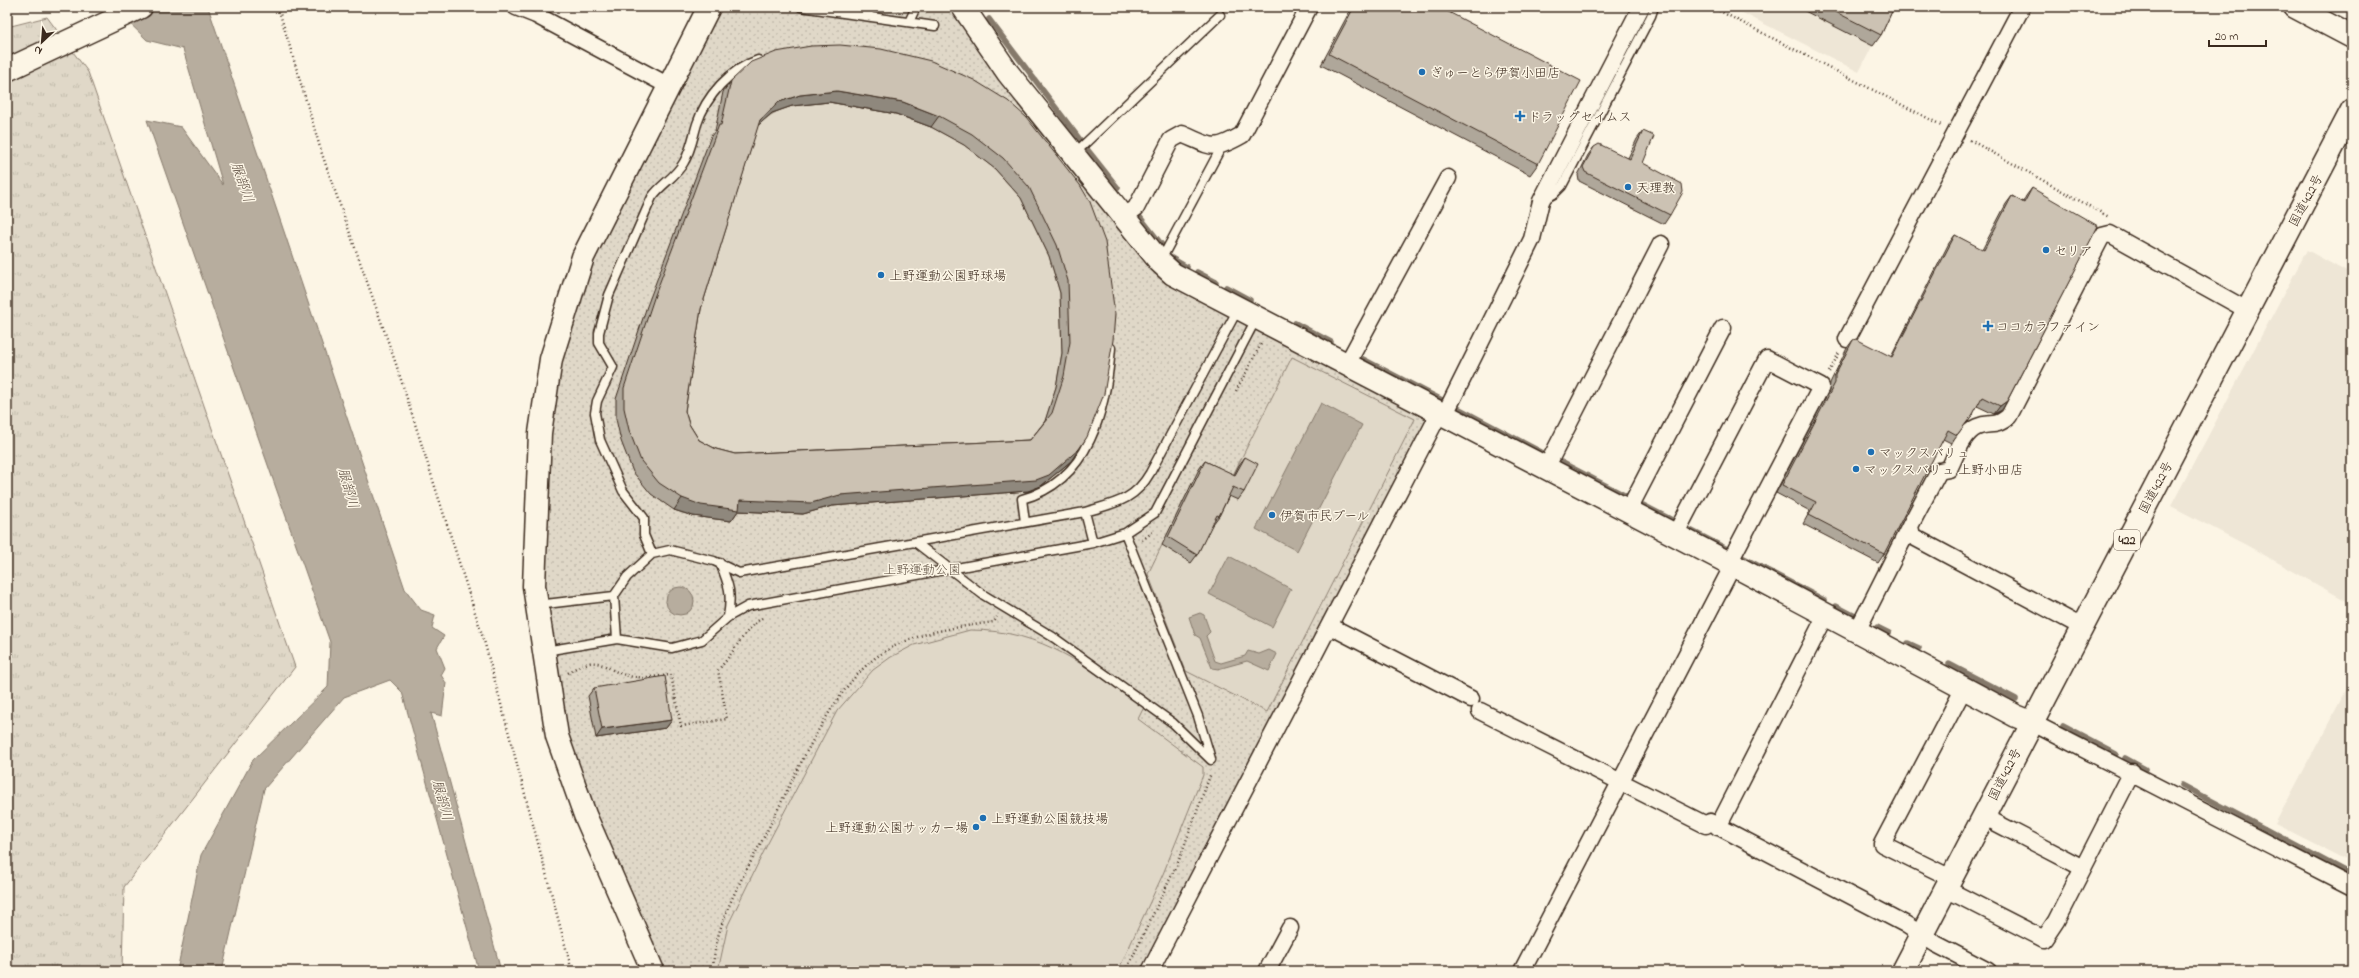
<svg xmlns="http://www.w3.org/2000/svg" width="2359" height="978" viewBox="0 0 2359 978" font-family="'Indie Flower','Klee One',sans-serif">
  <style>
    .built { fill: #eee6d6 }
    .grass { fill: url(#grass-tufts); stroke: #8e8173 }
    .park { fill: url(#park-dots); stroke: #8e8173 }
    .pitch { fill: #e0d8c8; stroke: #8e8173 }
    .water { fill: #b7ad9e; stroke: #85796b }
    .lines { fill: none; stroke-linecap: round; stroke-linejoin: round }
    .stream { stroke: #85796b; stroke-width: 5.5 }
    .lane-casing { stroke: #3b2a1e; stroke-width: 11 }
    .street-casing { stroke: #3b2a1e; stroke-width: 19 }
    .secondary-casing { stroke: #3b2a1e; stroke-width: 25 }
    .highway-casing { stroke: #3b2a1e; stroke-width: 25 }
    .path { stroke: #3b2a1e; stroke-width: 2.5; stroke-dasharray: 1 3; stroke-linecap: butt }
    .lane { stroke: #fcf5e5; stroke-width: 8 }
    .street { stroke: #fcf5e5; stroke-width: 16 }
    .secondary { stroke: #fcf5e5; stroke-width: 22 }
    .highway { stroke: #fcf5e5; stroke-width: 22 }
    .wall { fill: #afa79a; stroke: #3b2a1e; fill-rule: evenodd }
    .shaded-wall { fill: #8f887d; stroke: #3b2a1e }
    .building { fill: #ccc2b3; stroke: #3b2a1e; fill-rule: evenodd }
    .poi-dot { fill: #1f6fb2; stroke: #fcf5e5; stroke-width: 1.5 }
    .labels { text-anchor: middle; stroke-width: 3; stroke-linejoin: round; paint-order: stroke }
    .shield { fill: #fcf5e5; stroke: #75675a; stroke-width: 1 }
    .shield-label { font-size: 12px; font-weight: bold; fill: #3b2a1e }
    .poi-label { font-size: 13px; fill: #3b2a1e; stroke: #fcf5e5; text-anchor: start }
    .street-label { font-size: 13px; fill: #3b2a1e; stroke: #fcf5e5 }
    .park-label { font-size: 13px; fill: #645648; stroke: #fcf5e5 }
    .water-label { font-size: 14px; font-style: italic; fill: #605144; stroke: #fcf5e5 }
  </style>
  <defs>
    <pattern id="grass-tufts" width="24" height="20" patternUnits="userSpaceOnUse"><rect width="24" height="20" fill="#e0d8c8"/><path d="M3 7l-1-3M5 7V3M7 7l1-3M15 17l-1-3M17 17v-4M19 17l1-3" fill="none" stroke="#c1baab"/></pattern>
    <pattern id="park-dots" width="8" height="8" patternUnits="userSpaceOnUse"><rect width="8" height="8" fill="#e0d8c8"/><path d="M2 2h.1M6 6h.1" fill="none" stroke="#c1baab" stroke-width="1.8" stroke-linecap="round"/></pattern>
  </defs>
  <rect width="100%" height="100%" fill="#fcf5e5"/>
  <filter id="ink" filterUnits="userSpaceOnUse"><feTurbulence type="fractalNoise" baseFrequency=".025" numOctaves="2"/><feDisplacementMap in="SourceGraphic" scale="8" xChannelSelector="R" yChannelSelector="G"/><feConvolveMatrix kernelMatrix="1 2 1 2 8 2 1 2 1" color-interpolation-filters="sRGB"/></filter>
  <g filter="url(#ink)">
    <path class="built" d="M1731 7H1892L1859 72Z
      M2307 250 2352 275V604L2248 546 2171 506Z
      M2352 679V863L2275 824Z"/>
    <path class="grass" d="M47 17 88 72 295 667 124 887 122 971H7V27Z"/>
    <path class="park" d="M712 7H961L1158 264 1428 416 1427 423 1146 971H665L560 732 536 586 542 432 586 257Z"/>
    <path class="pitch" d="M829 102 896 114 931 127 964 145 995 169 1021 198 1049 256 1060 293 1062 353 1056 387 1044 424 1023 449 727 465 681 436 693 320 758 125C782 103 798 105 829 102Z
      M1292 357 1415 419 1267 712 1186 671 1148 574 1162 545 1229 483Z
      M970 630C1045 630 1085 667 1144 707L1138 719 1203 767V775L1163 874 1118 971H718L728 925 767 845 837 711 873 670 891 657 914 645Z"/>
    <path class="water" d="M113 7H208L405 589 421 610 435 615 432 628 444 636 437 648 445 668 441 675 446 683 442 716 431 713 501 971H479L402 692 390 680 344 697 264 789 222 971H177L201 855 253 760 328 687 330 642 147 120 181 127 223 185 183 49 147 40Z
      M1321 403 1362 425 1297 551 1256 529Z
      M1229 556 1291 589 1272 627 1209 594Z
      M666 601a14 14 0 1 1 28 0a14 14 0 1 1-28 0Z
      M1200 613 1204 615 1210 632 1206 636 1215 661 1221 663 1245 656 1248 651 1259 654 1269 650 1277 654 1269 671 1247 661 1218 669 1212 668 1200 638 1195 635 1189 617Z"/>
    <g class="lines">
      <path class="stream" d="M989 19 1081 141
        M1087 149 1118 188
        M1136 212 1162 245
        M1170 257 1187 267
        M1197 272 1216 282
        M1226 287 1250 300
        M1295 323 1331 342
        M1361 358 1442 400
        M1454 406 1543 453
        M1561 462 1626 496
        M1643 505 1678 523
        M1688 529 1731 551
        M1742 557 1824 600
        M1836 606 1857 617
        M1877 627 1889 633
        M1908 643 1919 648
        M1949 664 2016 699
        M2063 726 2116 754
        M2125 758 2145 769
        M2182 785 2352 875"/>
      <defs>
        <path id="lane" d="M801 7 935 26
          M867 16 871 7
          M909 22 916 7
          M1074 154 1220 15
          M1543 200 1554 194 1562 186 1651 16 1654 7
          M1161 260 1222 146
          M1085 512 1093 543
          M1025 522 1022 499C1090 481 1106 409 1111 348
          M1125 533 1198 716 1211 759
          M915 542 982 594 1053 637 1173 723 1211 760
          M652 554 644 535V518L623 491 600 440 595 413 597 401 613 367 599 343V333L609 295 652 197C661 184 676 177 684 162 691 150 693 137 697 124 706 96 730 69 758 60
          M720 563C729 585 732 593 728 617
          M537 605 614 596
          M617 639 614 596 627 577 652 554 670 550 714 561 739 573 1085 512C1115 503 1134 501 1150 473L1238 309
          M545 651 617 639 672 648 702 640 728 617 748 606 1093 543 1125 533 1155 513 1256 319"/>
        <path id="street" d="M516 7 536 15 669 86
          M1123 217 1136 208 1171 140 1182 134C1213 147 1212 152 1242 135L1309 7
          M1847 339 2022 7
          M1347 364 1448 178
          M1445 414 1532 239 1541 201 1641 7
          M1546 468 1661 244
          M1628 511 1723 328
          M1675 535 1767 359 1821 387 1729 563
          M1330 626 1471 699
          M2082 627 1912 536 1910 526 1939 471 1949 469C1956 455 1963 433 1977 427 1991 421 1994 429 2009 416L2102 236 2110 234 2247 310
          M1857 631 1910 526
          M1480 711 1706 825 1710 822 1905 924 1936 944 1988 971
          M2031 722 2352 887
          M1983 816 2083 868
          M1718 827 1826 615
          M1951 878 1882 844 1964 688
          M1946 889 2044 939 2056 921 2132 772
          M1150 971 1440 412
          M1267 971 1290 928
          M1522 971 1733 565"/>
        <path id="secondary" d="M963 7 1008 73 1160 262 1173 274 1729 563 2016 716 2031 722
          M2295 7 2352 37
          M7 70 141 7
          M653 971 585 815 557 736 534 586 540 433 551 359 583 257 709 7"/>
        <path id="highway" d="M1903 971 2352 110"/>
      </defs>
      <use href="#lane" class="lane-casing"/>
      <use href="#street" class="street-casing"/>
      <use href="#secondary" class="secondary-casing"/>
      <use href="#highway" class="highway-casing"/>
      <path class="path" d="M278 7 322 154 396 364 485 644 572 971
        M1712 7 1941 125
        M1970 140 2109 217
        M1829 372 1839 353
        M1236 391 1262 342
        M1142 540 1153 532
        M568 673C602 650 602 672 634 677 645 678 659 676 671 675L681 726 727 719 718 670C734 653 743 631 762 618
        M713 971C714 919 748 870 770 825 795 776 828 699 869 663 904 633 951 628 994 622L997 617
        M1126 971 1179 860 1211 773"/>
      <use href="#lane" class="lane"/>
      <use href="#street" class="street"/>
      <use href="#secondary" class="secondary"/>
      <use href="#highway" class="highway"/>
    </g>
    <path class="wall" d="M1352 7H1439L1538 164 1530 175 1321 65Z
      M1797 7H1894L1881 35 1873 46Z
      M811 46 1080 185 1071 461 1041 486 1028 491 832 506 803 514 738 511 731 521 693 516 674 510 651 494 633 472 621 441 616 419V399L647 306 711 136 715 131 723 92 731 81ZM829 102 896 114 931 127 964 145 995 169 1021 198 1049 256 1060 293 1062 353 1056 387 1045 421 1030 440 735 454 716 449 699 440 689 424 685 411 701 309 758 125 772 113 792 106Z
      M1643 131V163L1670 215 1664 224 1579 181 1578 175 1588 155 1594 147 1628 158 1637 139Z
      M2032 188 2007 401 2002 410 1994 414 1977 406 1973 414 1967 422 1951 443 1943 439 1884 554 1878 563 1803 524 1810 511 1776 493 1829 391 1830 383 1847 348 1853 340 1891 357 1949 243 1955 235 1982 250 2006 204 2012 196 2023 202 2026 196Z
      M1245 457 1244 492 1238 500 1229 496 1219 516 1213 524H1212L1197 555 1191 563 1162 545 1199 469 1205 461 1234 475 1239 465Z
      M594 688 672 720 666 728 596 738 588 696Z
      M2352 856V863L2349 862Z"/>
    <path class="shaded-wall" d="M837 91 903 102 939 116 931 127 896 114 829 102 792 106 772 113 752 131 760 120 779 102 800 95Z
      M2007 401 2002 410 1994 414 2000 406Z
      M1079 449 1071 461 1041 486 1028 491 832 506 803 514 738 511 731 521 693 516 674 510 682 498 740 500 840 495Z
      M672 720 666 728 596 738 602 729Z"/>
    <path class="building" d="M1354 7H1439L1581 81 1538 164 1329 54Z
      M1826 7H1894L1881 35Z
      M840 45 881 49 931 61 974 80 1008 101 1026 117 1080 185 1090 202 1105 242 1115 314 1113 340 1104 394 1087 437 1079 449 1049 475 1036 480 840 495 811 503 740 500 739 510 701 505 682 498 659 483 641 461 629 430 624 408V388L655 295 719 125H721L731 81 751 62 776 52 811 46ZM837 91 903 102 939 116 972 134 1003 158 1029 187 1057 245 1068 281 1070 342 1064 376 1052 413 1030 440 735 454 716 449 699 440 689 424 685 411 701 309 760 120 779 102 800 95Z
      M1643 131 1654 136 1643 163 1682 184 1683 192 1670 215 1585 172 1583 167 1594 147 1599 144 1630 159Z
      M2032 188 2098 226 2007 401 2000 406 1982 397 1973 414 1957 435 1948 430 1884 554 1809 515 1816 502 1782 485 1835 383V375L1853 340 1856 339 1892 357 1955 235 1984 250 2012 196 2024 203Z
      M1245 457 1258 464 1244 492 1233 487 1219 516 1217 515 1197 555 1168 537 1205 461 1235 475Z
      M665 676 672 720 602 729 594 688Z"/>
  </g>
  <g class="poi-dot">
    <circle cx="1422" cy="72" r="4"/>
    <path d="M1518 110h4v4h4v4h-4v4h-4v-4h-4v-4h4z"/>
    <circle cx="1628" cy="187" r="4"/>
    <circle cx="2046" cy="250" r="4"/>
    <circle cx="881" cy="275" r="4"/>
    <path d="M1986 320h4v4h4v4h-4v4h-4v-4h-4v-4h4z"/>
    <circle cx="1871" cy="452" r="4"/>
    <circle cx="1856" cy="469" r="4"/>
    <circle cx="1272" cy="515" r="4"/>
    <circle cx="983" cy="818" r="4"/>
    <circle cx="976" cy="827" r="4"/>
  </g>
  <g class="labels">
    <rect class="shield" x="2114" y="530" width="26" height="20" rx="3"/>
    <g class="shield-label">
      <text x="2127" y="544">422</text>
    </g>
    <g class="poi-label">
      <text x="1430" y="77">ぎゅーとら伊賀小田店</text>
      <text x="1528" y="121">ドラッグセイムス</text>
      <text x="1636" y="192">天理教</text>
      <text x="2054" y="255">セリア</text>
      <text x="889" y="280">上野運動公園野球場</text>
      <text x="1996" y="331">ココカラファイン</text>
      <text x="1879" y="457">マックスバリュ</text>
      <text x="1864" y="474">マックスバリュ 上野小田店</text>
      <text x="1280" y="520">伊賀市民プール</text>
      <text x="991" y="823">上野運動公園競技場</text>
      <text x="968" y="832" text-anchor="end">上野運動公園サッカー場</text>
    </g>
    <g class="street-label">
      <text transform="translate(2305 200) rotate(-62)" y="5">国道422号</text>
      <text transform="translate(2155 487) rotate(-62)" y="5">国道422号</text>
      <text transform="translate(2004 774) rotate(-63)" y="5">国道422号</text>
    </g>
    <g class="park-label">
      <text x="922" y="574">上野運動公園</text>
    </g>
    <g class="water-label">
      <text transform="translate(243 182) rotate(71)" y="5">服部川</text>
      <text transform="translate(349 488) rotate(74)" y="5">服部川</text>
      <text transform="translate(443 800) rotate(75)" y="5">服部川</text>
    </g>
  </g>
  <rect width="2359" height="978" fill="none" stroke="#fcf5e5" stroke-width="24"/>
  <rect x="12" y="12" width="2335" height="954" fill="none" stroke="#3b2a1e" stroke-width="1.5" filter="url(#ink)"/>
  <g transform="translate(42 42) rotate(206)" stroke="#fcf5e5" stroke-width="3" paint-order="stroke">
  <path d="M0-3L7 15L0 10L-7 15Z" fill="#3b2a1e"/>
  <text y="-6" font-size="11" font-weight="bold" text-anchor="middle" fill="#3b2a1e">N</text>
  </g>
  <path d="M2209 40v6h57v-6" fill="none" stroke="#3b2a1e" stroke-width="2"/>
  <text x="2215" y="40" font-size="12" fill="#3b2a1e" stroke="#fcf5e5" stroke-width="3" paint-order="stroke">20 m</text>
</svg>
